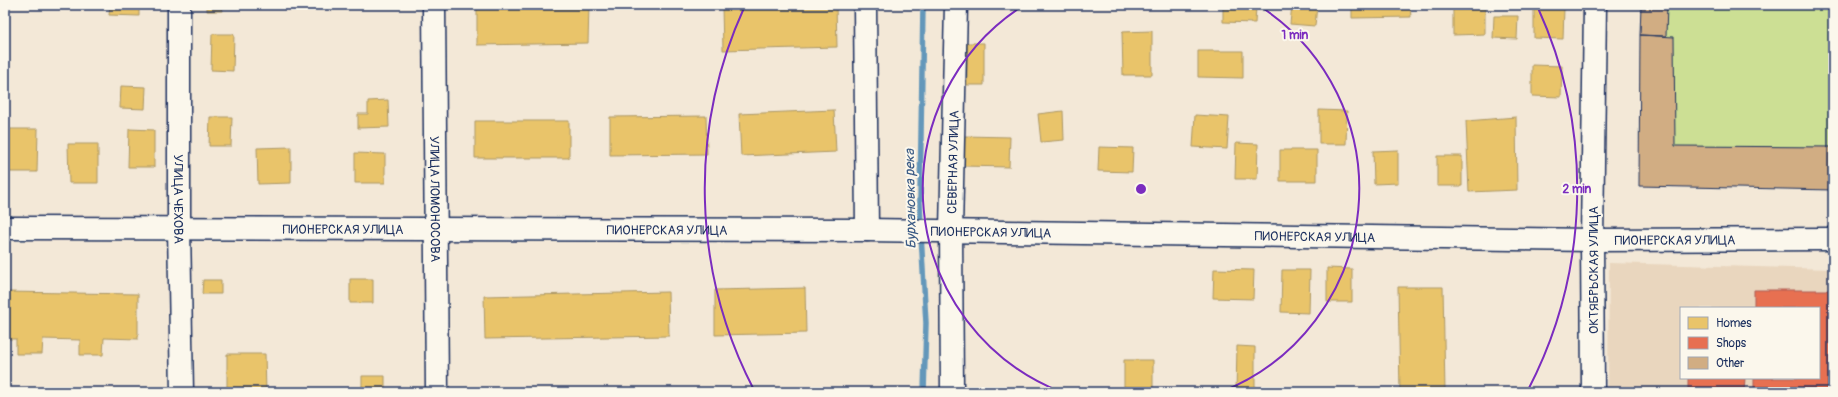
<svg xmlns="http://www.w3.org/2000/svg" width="1838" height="397" viewBox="0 0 1838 397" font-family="Pangolin,sans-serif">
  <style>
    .built { fill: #e9d6be; fill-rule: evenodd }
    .green { fill: #ccdf94; stroke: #748779 }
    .homes { fill: #e9c46a; stroke: #ab9766 }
    .shops { fill: #e76f51; stroke: #aa5c55 }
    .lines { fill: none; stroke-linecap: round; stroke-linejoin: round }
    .stream { stroke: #6497ba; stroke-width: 5.5 }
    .building { fill: #d1ad83; stroke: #1b2f5e }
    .minor-casing { stroke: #1b2f5e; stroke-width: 25 }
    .tertiary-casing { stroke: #1b2f5e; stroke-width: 25 }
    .secondary-casing { stroke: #1b2f5e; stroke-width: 25 }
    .minor { stroke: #fbf7ec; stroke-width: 22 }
    .tertiary { stroke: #fbf7ec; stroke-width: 22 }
    .secondary { stroke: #fbf7ec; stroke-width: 22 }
    .ring { fill: none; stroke: #7b2cbf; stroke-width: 2 }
    .labels { text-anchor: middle; stroke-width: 4; stroke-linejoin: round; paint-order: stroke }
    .street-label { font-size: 13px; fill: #1b2f5e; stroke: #fbf7ec }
    .water-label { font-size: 14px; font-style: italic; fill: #3a5a84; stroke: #fbf7ec }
    .centre { fill: #7b2cbf; stroke: #fbf7ec; stroke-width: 2 }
    .ring-label { font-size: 12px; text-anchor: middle; font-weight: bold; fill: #7b2cbf; stroke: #fbf7ec; stroke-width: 4; stroke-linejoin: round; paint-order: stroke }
  </style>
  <rect width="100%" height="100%" fill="#f3e8d7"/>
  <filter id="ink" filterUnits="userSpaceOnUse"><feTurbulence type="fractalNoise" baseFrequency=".025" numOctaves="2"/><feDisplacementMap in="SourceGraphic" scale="8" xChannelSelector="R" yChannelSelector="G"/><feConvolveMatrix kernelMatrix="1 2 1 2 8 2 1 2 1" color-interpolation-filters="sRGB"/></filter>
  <g filter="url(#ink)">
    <path class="built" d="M1609 263 1833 269V392H1608ZM1681 308H1819V378H1681Z"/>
    <path class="green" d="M1646 5H1833V189L1647 184Z"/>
    <path class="homes" d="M110 5H139V16L109 15Z
      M207 5H222V11H207Z
      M477 5H589L588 43 477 45Z
      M836 5 837 47 723 50 722 7Z
      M1292 5H1317L1315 26 1290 24Z
      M1352 5H1410L1411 17 1352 18Z
      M1223 6 1256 7 1255 23 1223 22Z
      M1453 7H1485V34L1453 35Z
      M1534 7 1564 8 1563 39 1534 38Z
      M1494 16H1518L1517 39 1493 38Z
      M1152 31V75H1123L1122 32Z
      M212 34H234L233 71 211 70Z
      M967 43H984V85H967Z
      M1198 51H1243V78L1198 77Z
      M1532 65 1562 66 1561 97 1532 96Z
      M121 86 146 87 145 109 120 108Z
      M388 100 389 127 358 128V114H368V101Z
      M834 110 836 152 741 156 739 114Z
      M1319 110 1347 111 1346 144H1319Z
      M1063 111 1064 140 1041 142 1038 114Z
      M1195 115 1229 117 1227 149 1193 147Z
      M706 116 707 154 610 155V117Z
      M210 117H232L231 146H209Z
      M1516 117 1517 190 1469 192 1466 121Z
      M475 121H569V158H475Z
      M6 129H38L37 172H5Z
      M129 129 154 130V167H128Z
      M964 136 1010 137 1009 167 963 166Z
      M1236 143 1258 144 1257 179H1235Z
      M68 144H98V183H69Z
      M291 147V183L258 184 257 148Z
      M1099 147 1133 148 1132 172 1098 171Z
      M1280 150H1317V181H1280Z
      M1398 150V183L1374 184 1373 151Z
      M355 153 385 154V183H355Z
      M1437 156H1462V186H1437Z
      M1327 268 1352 269V302H1327Z
      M1214 269 1254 270 1253 299 1213 298Z
      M1282 270H1310L1309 313 1281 312Z
      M350 279H373V303H350Z
      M203 280H221V294H202Z
      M1398 287H1443L1445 392H1400Z
      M805 288 806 333 715 335V290Z
      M5 292 138 294V339L104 338 103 355H80V340L43 339 42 354H16V339H5Z
      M668 292 669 336 485 339 484 296Z
      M1237 346 1255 347V392H1236Z
      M227 354H265L266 392H227Z
      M1124 360H1153V388L1124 387Z
      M362 376H385V392H362Z"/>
    <path class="shops" d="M1754 290H1833V392H1754V378H1819V308H1754Z
      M1688 378H1745L1744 392H1688Z"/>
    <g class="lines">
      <path class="stream" d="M921 226 920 201 923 5
        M921 234 926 323 924 392"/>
    </g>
    <path class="building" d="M1641 5H1667L1666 36 1640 35Z
      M1640 35 1674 37 1675 146 1833 147V190L1639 186Z"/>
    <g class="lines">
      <defs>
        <g id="minor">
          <path id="s1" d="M179 5V228L182 392"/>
          <path id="s2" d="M5 228 867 230 1592 240"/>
        </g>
        <g id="tertiary">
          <path id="s3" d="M434 5 437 392"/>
          <path d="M865 5 867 230"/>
          <path id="s4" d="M1592 240 1833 239"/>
          <path id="s5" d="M952 392 951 230 956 5"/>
        </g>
        <path id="secondary" d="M1593 392 1592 240 1595 5"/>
      </defs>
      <use href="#minor" class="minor-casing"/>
      <use href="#tertiary" class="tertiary-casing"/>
      <use href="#secondary" class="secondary-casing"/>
      <use href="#minor" class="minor"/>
      <use href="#tertiary" class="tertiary"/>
      <use href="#secondary" class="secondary"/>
    </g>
  </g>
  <g class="ring">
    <path d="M1061 392A218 218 0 0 1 1024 5M1258 5A218 218 0 0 1 1221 392"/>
    <path d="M754 390A436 436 0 0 1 744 8M1538 8A436 436 0 0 1 1528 390"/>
  </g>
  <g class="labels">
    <g class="street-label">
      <text dy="5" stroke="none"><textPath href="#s5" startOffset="230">СЕВЕРНАЯ УЛИЦА</textPath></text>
      <text dy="5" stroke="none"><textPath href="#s1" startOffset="194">УЛИЦА ЧЕХОВА</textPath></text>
      <text dy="5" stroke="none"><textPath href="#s3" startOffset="194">УЛИЦА ЛОМОНОСОВА</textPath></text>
      <text dy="5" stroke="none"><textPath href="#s2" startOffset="338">ПИОНЕРСКАЯ УЛИЦА</textPath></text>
      <text dy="5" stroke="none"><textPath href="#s2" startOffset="662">ПИОНЕРСКАЯ УЛИЦА</textPath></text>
      <text dy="5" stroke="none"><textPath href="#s2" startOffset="986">ПИОНЕРСКАЯ УЛИЦА</textPath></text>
      <text dy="5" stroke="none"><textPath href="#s2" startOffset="1310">ПИОНЕРСКАЯ УЛИЦА</textPath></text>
      <text dy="5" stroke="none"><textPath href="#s4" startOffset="83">ПИОНЕРСКАЯ УЛИЦА</textPath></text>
      <text transform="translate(1593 270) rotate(-90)" y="5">ОКТЯБРЬСКАЯ УЛИЦА</text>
    </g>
    <g class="water-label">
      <text transform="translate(910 199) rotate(-91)" y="5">Бурхановка река</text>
    </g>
  </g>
  <circle cx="1141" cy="189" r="6" class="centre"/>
  <g class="ring-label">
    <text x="1295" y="39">1 min</text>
    <text x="1577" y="193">2 min</text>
  </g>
  <rect width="1838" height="397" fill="none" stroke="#fbf7ec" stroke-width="20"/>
  <rect x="10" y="10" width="1818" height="377" fill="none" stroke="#1b2f5e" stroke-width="1.5" filter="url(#ink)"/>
  <rect x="1680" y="307" width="140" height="72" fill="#fbf7ec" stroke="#a1a7b3"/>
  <rect x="1688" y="317" width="20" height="12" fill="#e9c46a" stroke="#a1a7b3"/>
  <text x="1716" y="327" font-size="12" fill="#1b2f5e">Homes</text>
  <rect x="1688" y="337" width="20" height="12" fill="#e76f51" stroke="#a1a7b3"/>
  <text x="1716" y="347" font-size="12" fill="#1b2f5e">Shops</text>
  <rect x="1688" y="357" width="20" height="12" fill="#d1ad83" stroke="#a1a7b3"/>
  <text x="1716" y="367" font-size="12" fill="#1b2f5e">Other</text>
</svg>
